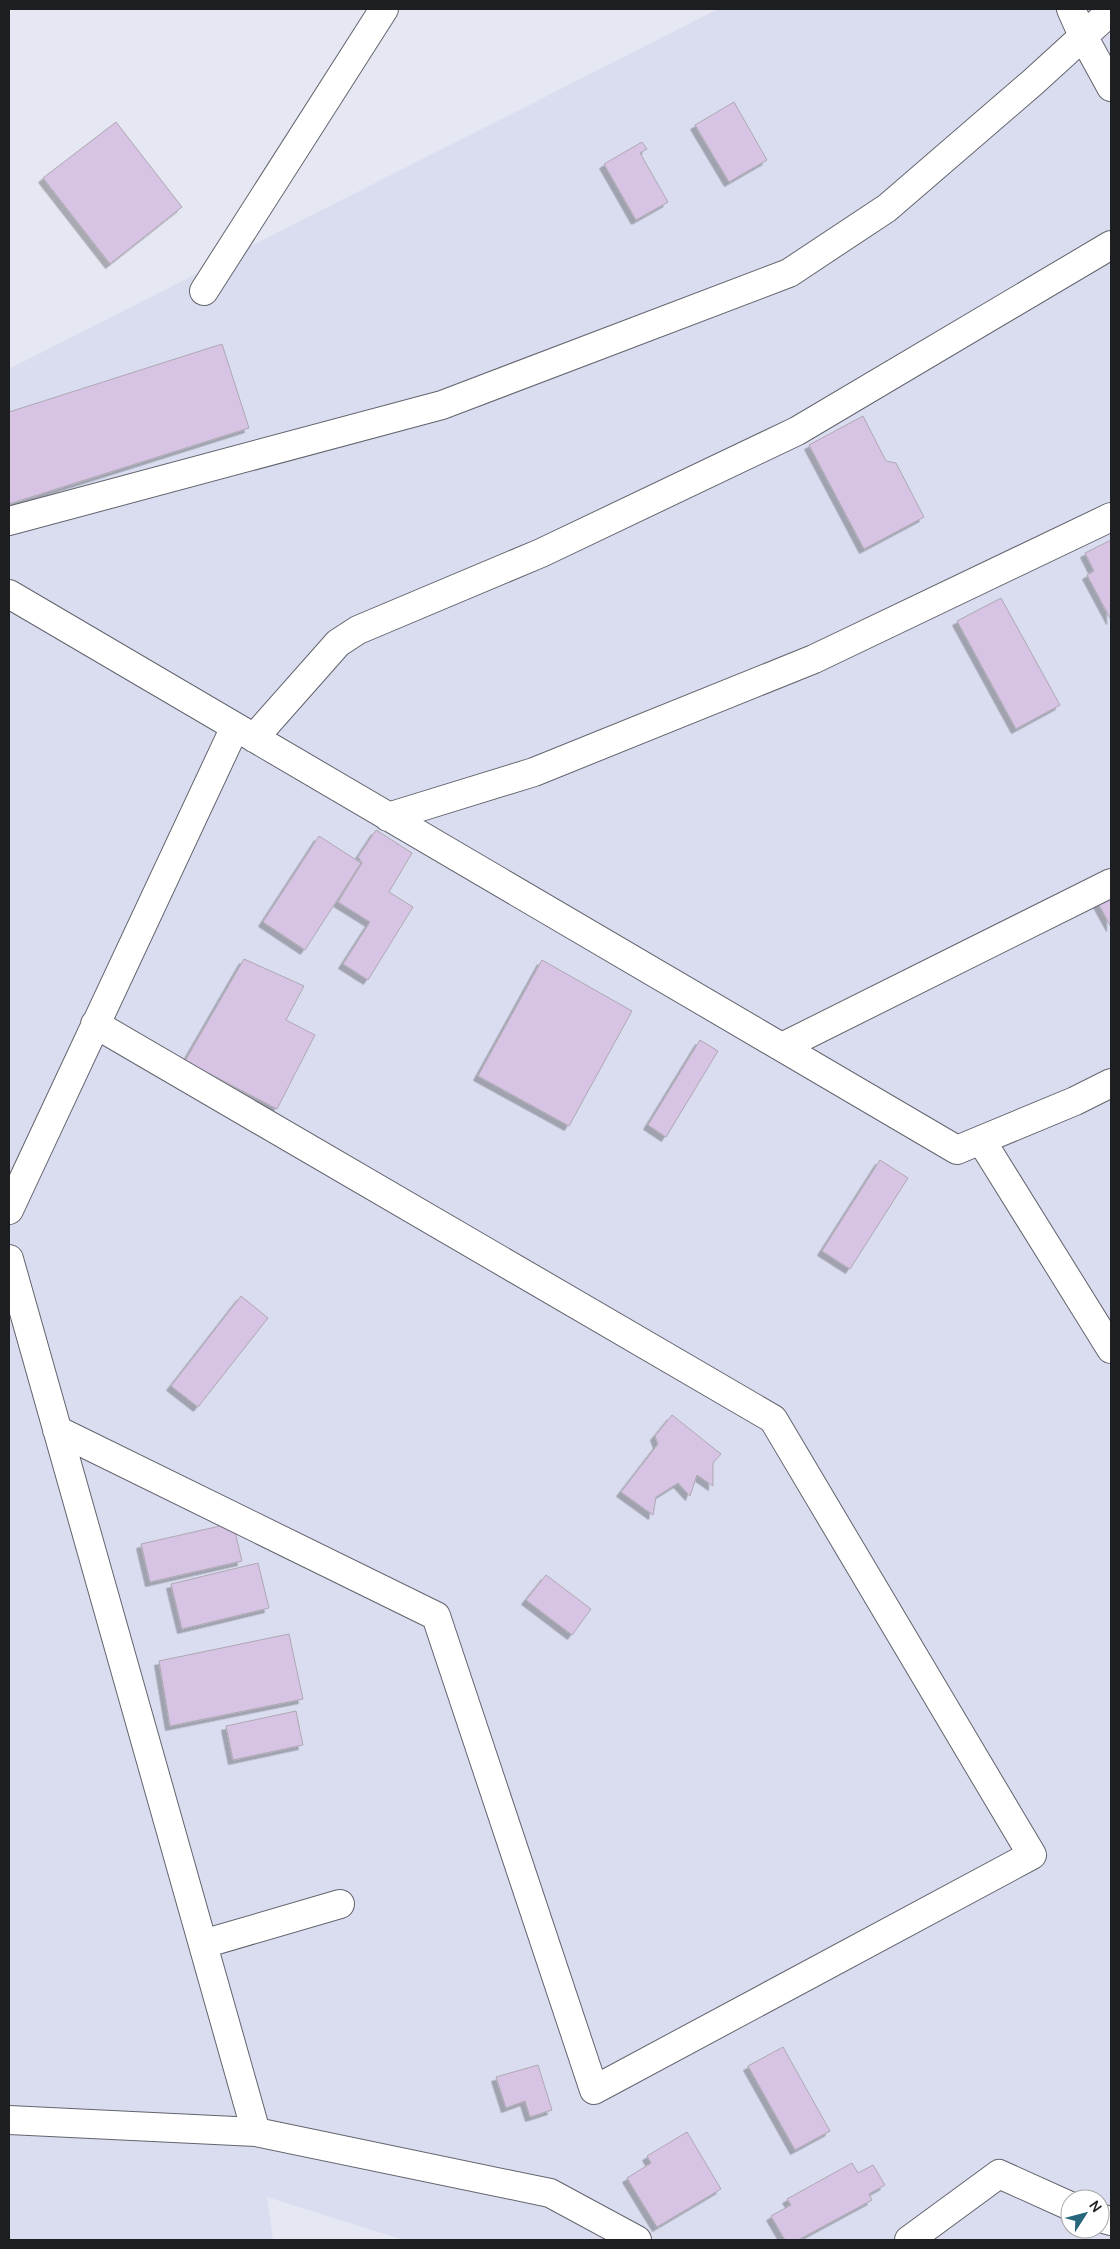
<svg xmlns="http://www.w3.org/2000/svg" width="1120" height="2249" viewBox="0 0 1120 2249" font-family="Manrope,sans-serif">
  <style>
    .built { fill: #daddef; fill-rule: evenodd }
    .building { fill: #d7c3e4; stroke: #ada8b1; filter: url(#shadow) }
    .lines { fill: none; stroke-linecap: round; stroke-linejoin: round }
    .minor-casing { stroke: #62646d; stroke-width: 30 }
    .minor { stroke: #fff; stroke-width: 28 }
  </style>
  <defs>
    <filter id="shadow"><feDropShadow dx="-4.5" dy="4.5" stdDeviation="0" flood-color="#0004"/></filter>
  </defs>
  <rect width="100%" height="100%" fill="#e5e7f2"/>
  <path class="built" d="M718 9H1111V2240H404L267 2197 273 2240H9V369ZM1070 2199H1100V2229H1070Z"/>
  <path class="building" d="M734 102 767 160 729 182 695 125Z
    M116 122 182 207 110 264 43 178Z
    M642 142 647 149 640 153 668 202 636 220 604 164Z
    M222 344 249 428 9 504V412Z
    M863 416 886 461 896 463 924 517 864 549 809 445Z
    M1111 540V620L1087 575 1094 571 1085 553Z
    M1001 598 1060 705 1016 729 957 621Z
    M376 830 412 853 389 892 413 907 368 980 343 964 370 922 338 902 362 863 358 857Z
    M319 836 361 863 305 950 263 922Z
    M1111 886V927L1094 896Z
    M244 959 304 986 286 1020 315 1035 277 1109 185 1061Z
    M542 960 632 1011 569 1126 478 1076Z
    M700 1040 718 1051 666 1137 648 1125Z
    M880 1160 908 1178 850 1269 822 1251Z
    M241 1296 268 1318 198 1407 171 1386Z
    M672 1415 721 1454 713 1463V1486L697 1475 690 1496 678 1483 656 1497 653 1515 621 1492 658 1444 655 1436Z
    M233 1523 242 1561 150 1582 141 1544Z
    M258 1563 269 1608 182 1629 171 1584Z
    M546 1575 591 1609 572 1635 526 1600Z
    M289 1634 303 1699 170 1726 159 1661Z
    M296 1711 303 1745 233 1760 226 1726Z
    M783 2047 830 2131 795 2150 748 2066Z
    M538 2065 552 2110 530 2117 525 2101 506 2108 496 2077Z
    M687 2132 721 2189 657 2227 627 2178 651 2163 647 2156Z
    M852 2163 858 2173 873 2165 885 2185 869 2194 872 2200 798 2240H785L771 2216 791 2205 787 2199Z"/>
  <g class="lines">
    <defs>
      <path id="minor" d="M1071 9 1083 36 1111 87
        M204 291 384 9
        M9 521 442 405 789 273 887 208 1032 83 1111 11
        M9 594 957 1150 1075 1101 1111 1083
        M254 738 338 643 358 630 541 553 797 431 1111 245
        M388 817 534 772 814 659 1111 517
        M782 1047 1111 883
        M981 1140 1111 1349
        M9 1210 235 727
        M9 1259 256 2132
        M57 1430 436 1616 594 2090 1032 1855 773 1419 95 1024
        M203 1944 340 1904
        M9 2120 256 2132 550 2193 637 2240
        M1100 2218 1111 2221
        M909 2240 999 2174 1070 2206"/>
    </defs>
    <use href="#minor" class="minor-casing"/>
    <use href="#minor" class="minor"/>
  </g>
  <rect width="1120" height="2249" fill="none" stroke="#1d1e22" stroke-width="20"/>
  <g transform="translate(1085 2214) rotate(54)"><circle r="24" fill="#ffffff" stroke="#a5a5a7"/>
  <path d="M0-4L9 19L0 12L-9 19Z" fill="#27667b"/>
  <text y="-8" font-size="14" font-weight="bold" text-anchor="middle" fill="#1d1e22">N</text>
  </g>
</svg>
